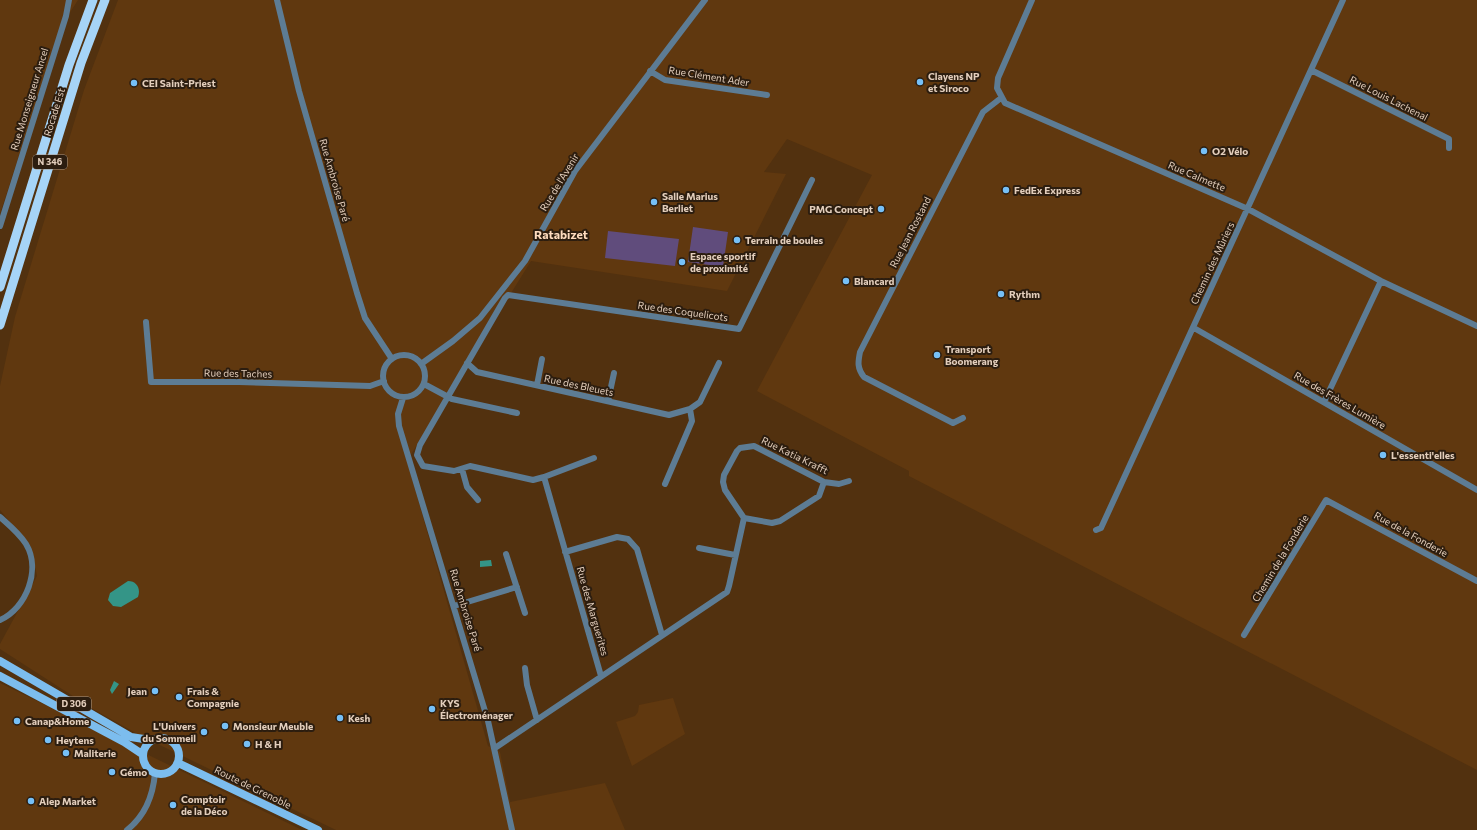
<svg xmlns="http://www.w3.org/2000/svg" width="1477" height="830" viewBox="0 0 1477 830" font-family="Commissioner,sans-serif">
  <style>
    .built { fill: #60380f }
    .green { fill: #604c7c }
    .water { fill: #349587 }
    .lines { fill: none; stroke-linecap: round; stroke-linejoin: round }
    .minor { stroke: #5d7c94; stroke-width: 6 }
    .major { stroke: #7cbdee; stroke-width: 8 }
    .highway { stroke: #a6d4f7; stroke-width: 9 }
    .poi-dot { fill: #76c0f7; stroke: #2c1d0f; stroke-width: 1.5 }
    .labels { text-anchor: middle; stroke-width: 4; stroke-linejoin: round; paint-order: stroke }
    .shield { fill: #2c1d0f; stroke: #ac9988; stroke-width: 1 }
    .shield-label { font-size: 9px; font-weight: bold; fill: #e3cebc }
    .street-label { font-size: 10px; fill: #e3cebc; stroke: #2c1d0f }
    .poi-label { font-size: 10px; font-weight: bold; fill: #e3cebc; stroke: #2c1d0f; text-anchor: start }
    .quarter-label { font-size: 12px; font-weight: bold; fill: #fddbbe; stroke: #2c1d0f }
  </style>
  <rect width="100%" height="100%" fill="#52310f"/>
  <path class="built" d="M0 0H78L60 28 0 214Z
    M118 0H1477V770L909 476V471L757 391 872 175 787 139 764 172 786 174 727 291 531 261 407 461 488 746 500 752 510 802 605 783 625 830H336L141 736 93 709 0 649V644L37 576 31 547 0 510V386L15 317 84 90Z
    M0 683 202 781 302 830H0Z
    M673 698 685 734 632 766 616 722 635 716 638 712 639 705Z"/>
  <path class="green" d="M693 227 728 232 723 267 688 262Z
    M608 231 679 239 675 266 605 258Z"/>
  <path class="water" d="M491 560 492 566 480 567V561Z
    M128 581C137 581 141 589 138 597L121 607 113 606 108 600 110 593Z
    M114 681 119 684 112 694 110 690Z"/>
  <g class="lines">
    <path class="minor" d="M277 0 299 91 357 293 365 318 392 359
      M1032 0 998 78 997 88 1005 103 1248 209 1381 281 1477 326
      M1311 70 1449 139V148
      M650 71 665 80 767 95
      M0 226 66 16 69 0
      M146 322 151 382H239L370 386 384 381
      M1194 328 1477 490
      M383 376a21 21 0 1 1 42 0a21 21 0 1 1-42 0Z
      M467 363 477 372 669 415 690 409
      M421 364 453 341 480 318 525 261 575 171 705 0
      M424 384 452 399 517 413
      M537 385 542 359
      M403 398 398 414 399 426 488 721 512 830
      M608 401 614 373
      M1324 402 1381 281
      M963 418 953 423 864 377C857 368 858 362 860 352L983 112 1001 98
      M594 458 544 477 533 480 470 466 454 471 423 466 417 455 420 445 505 298 508 295 739 329 812 180
      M462 469 467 487 478 500
      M544 477 601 676
      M665 484 692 421 690 409 700 402 719 363
      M0 517C9 525 19 533 26 544 41 569 27 608 0 620
      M744 518 725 490 723 482 724 475 737 451 740 448 754 446 824 482 839 484 849 481
      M1096 530 1101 528 1343 0
      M699 548 735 555
      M565 552 617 537 628 539 637 549 662 635
      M506 554 525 613
      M454 606 517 587
      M1244 635 1326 500 1477 581
      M525 668 527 685 537 720
      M495 748 727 592 729 586 744 518 772 523 780 521 819 496 824 482
      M127 830C145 816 153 796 155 773"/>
    <path class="major" d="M0 661 131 737 150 740
      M0 676 124 742 142 754
      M143 756a18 18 0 1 1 36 0a18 18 0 1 1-36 0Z
      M178 763 318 830"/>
    <path class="highway" d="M0 287 69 65 93 0
      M0 325 81 63 105 0"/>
  </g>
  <g class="poi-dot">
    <circle cx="920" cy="82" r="4"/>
    <circle cx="134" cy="83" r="4"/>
    <circle cx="1204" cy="151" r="4"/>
    <circle cx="1006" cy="190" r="4"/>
    <circle cx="654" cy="202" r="4"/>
    <circle cx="881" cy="209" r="4"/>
    <circle cx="737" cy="240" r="4"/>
    <circle cx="682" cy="262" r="4"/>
    <circle cx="846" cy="281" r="4"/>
    <circle cx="1001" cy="294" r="4"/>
    <circle cx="937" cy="355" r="4"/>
    <circle cx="1383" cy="455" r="4"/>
    <circle cx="155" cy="691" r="4"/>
    <circle cx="179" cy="697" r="4"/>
    <circle cx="432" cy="709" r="4"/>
    <circle cx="340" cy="718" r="4"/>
    <circle cx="17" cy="721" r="4"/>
    <circle cx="225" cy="726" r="4"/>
    <circle cx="204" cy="732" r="4"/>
    <circle cx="48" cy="740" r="4"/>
    <circle cx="247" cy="744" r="4"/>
    <circle cx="66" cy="753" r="4"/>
    <circle cx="112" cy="772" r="4"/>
    <circle cx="31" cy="801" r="4"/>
    <circle cx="173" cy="805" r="4"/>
  </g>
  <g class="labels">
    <g class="shield">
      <rect x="33" y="155" width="34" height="14" rx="3"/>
      <rect x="57" y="697" width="34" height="14" rx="3"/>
    </g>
    <g class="shield-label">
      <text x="50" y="165">N 346</text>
      <text x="74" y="707">D 306</text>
    </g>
    <g class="street-label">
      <text transform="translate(709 76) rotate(9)" y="4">Rue Clément Ader</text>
      <text transform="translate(1389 98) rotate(27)" y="4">Rue Louis Lachenal</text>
      <text transform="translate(29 99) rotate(-73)" y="4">Rue Monseigneur Ancel</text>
      <text transform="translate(54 112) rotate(-73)" y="4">Rocade Est</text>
      <text transform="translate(1197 176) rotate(23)" y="4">Rue Calmette</text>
      <text transform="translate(335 180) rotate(74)" y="4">Rue Ambroise Paré</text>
      <text transform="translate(559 182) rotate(-59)" y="4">Rue de l'Avenir</text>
      <text transform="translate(910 232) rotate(-63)" y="4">Rue Jean Rostand</text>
      <text transform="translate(1212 263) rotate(-65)" y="4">Chemin des Mûriers</text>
      <text transform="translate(683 311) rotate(8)" y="4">Rue des Coquelicots</text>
      <text transform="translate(238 373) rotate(1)" y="4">Rue des Taches</text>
      <text transform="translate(579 385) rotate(12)" y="4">Rue des Bleuets</text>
      <text transform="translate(1340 400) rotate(30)" y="4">Rue des Frères Lumière</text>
      <text transform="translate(795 455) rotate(26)" y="4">Rue Katia Krafft</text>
      <text transform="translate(1411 534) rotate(29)" y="4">Rue de la Fonderie</text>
      <text transform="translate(1280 558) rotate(-59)" y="4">Chemin de la Fonderie</text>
      <text transform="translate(466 610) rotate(73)" y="4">Rue Ambroise Paré</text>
      <text transform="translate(593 611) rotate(74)" y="4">Rue des Marguerites</text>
      <text transform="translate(253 787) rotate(26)" y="4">Route de Grenoble</text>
    </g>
    <g class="poi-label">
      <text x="928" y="80">Clayens NP<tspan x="928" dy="12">et Siroco</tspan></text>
      <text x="142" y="87">CEI Saint-Priest</text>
      <text x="1212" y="155">O2 Vélo</text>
      <text x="1014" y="194">FedEx Express</text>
      <text x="662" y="200">Salle Marius<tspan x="662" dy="12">Berliet</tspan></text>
      <text x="873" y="213" text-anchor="end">PMG Concept</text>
      <text x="745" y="244">Terrain de boules</text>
      <text x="690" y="260">Espace sportif<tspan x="690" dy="12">de proximité</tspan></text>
      <text x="854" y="285">Blancard</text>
      <text x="1009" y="298">Rythm</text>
      <text x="945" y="353">Transport<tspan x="945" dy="12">Boomerang</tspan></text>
      <text x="1391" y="459">L'essenti'elles</text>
      <text x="147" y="695" text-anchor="end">Jean</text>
      <text x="187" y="695">Frais &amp;<tspan x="187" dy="12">Compagnie</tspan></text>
      <text x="440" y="707">KYS<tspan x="440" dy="12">Électroménager</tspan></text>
      <text x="348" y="722">Kesh</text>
      <text x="25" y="725">Canap&amp;Home</text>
      <text x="196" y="730" text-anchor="end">L'Univers<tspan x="196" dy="12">du Sommeil</tspan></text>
      <text x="233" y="730">Monsieur Meuble</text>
      <text x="56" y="744">Heytens</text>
      <text x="255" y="748">H &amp; H</text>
      <text x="74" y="757">Maliterie</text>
      <text x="120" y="776">Gémo</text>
      <text x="181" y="803">Comptoir<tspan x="181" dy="12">de la Déco</tspan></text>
      <text x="39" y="805">Alep Market</text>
    </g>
    <g class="quarter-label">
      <text x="561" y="239">Ratabizet</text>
    </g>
  </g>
</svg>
